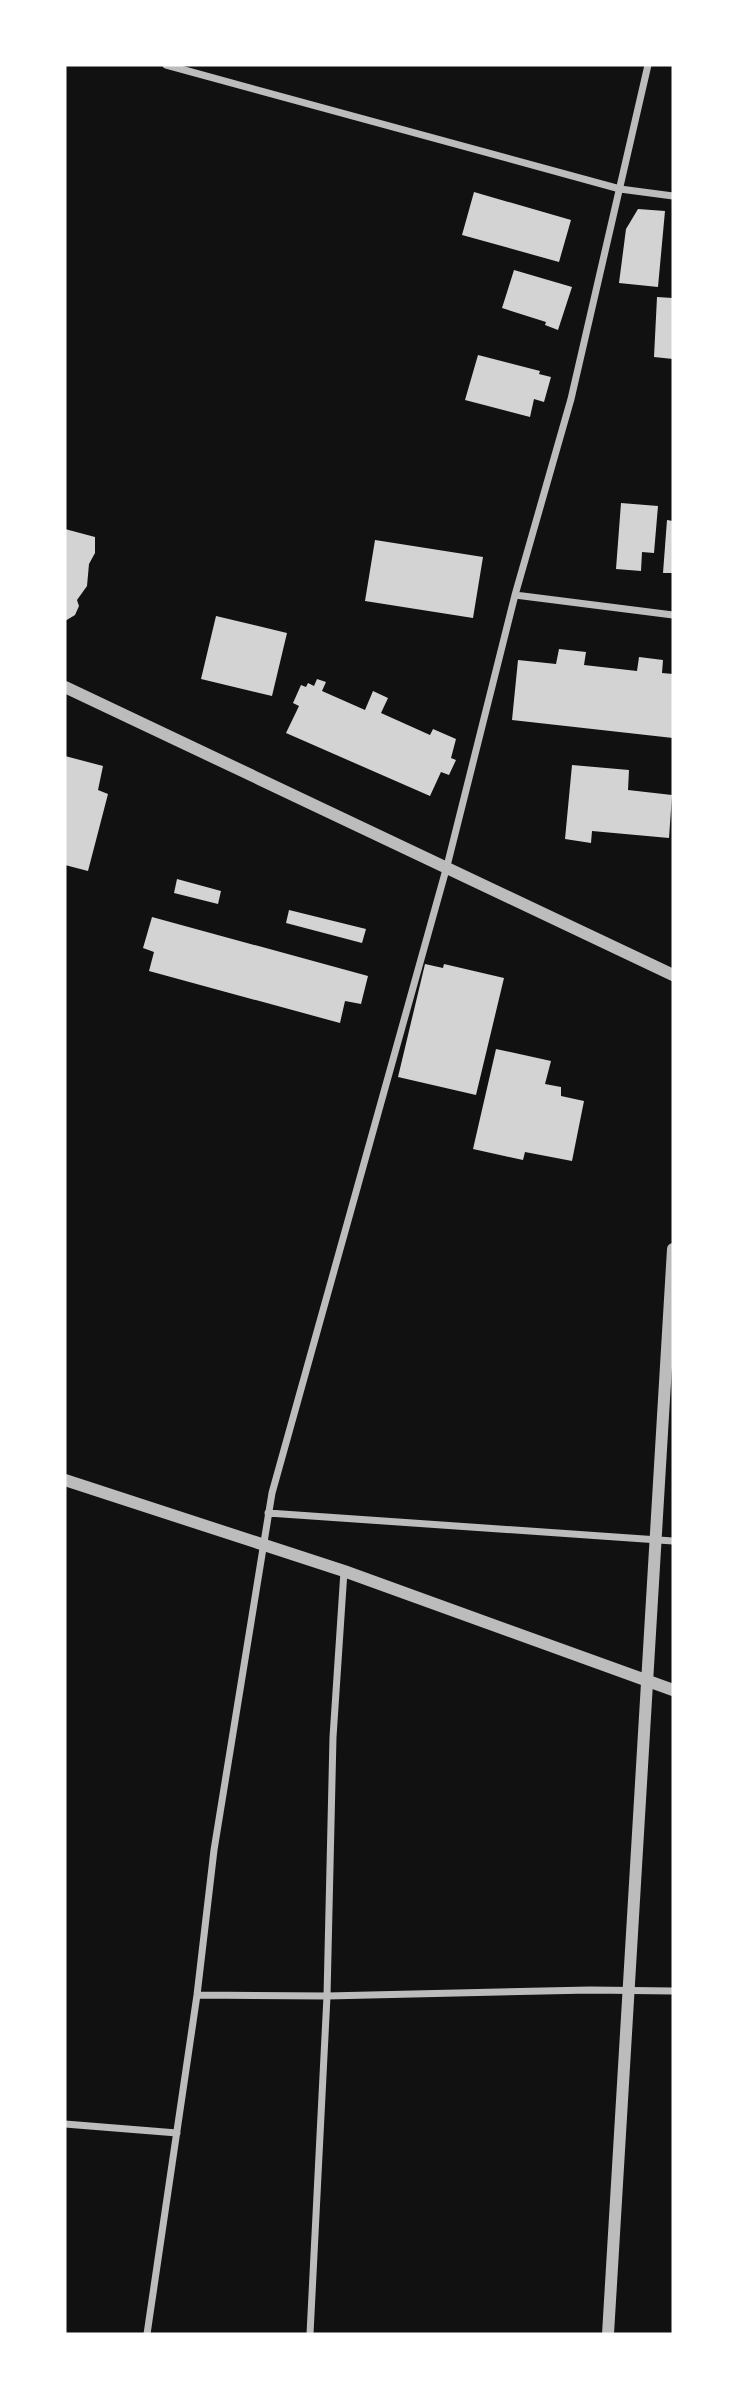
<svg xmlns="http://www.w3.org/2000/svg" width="738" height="2399" viewBox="0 0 738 2399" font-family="Commissioner,sans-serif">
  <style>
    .building { fill: #d3d3d3 }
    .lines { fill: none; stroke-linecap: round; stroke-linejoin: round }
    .minor { stroke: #bcbcbc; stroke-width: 7 }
    .tertiary { stroke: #bcbcbc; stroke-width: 12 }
  </style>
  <rect width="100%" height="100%" fill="#111"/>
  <path class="building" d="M474 192 571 220 559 262 462 235Z
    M638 209 665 211 658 287 619 283 626 229Z
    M514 270 572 287 558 330 545 325 546 322 502 308Z
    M657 297 673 298V359L654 357Z
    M478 355 540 371 539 374 551 377 544 402 534 399 530 417 465 400Z
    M621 503 658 506 654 553 642 552 641 571 616 569Z
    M667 520 673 521V573H663Z
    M65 529 95 537V553L89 564 87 586 77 600 79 606 75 615 65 621Z
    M375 540 483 557 473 618 365 601Z
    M216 616 287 633 272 696 201 679Z
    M559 649 586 652 584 665 637 671 639 657 663 660 662 673 673 674V738L512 720 518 660 556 664Z
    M317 679 326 682 322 691 365 710 373 691 388 698 381 713 430 735 433 729 456 739 451 758 456 760 449 775 441 772 430 796 286 733 299 706 293 703 301 685 306 687 308 683 314 686Z
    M65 756 103 766 98 790 108 794 88 871 65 865Z
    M572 765 629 770 628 790 672 795 669 838 592 831 591 843 565 839Z
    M177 879 221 891 218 904 174 893Z
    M289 910 366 929 362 943 286 923Z
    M152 917 368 976 361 1004 345 1001 340 1023 149 971 154 952 143 948Z
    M425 964 443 968 444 964 504 978 476 1095 398 1077Z
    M496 1049 551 1061 545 1084 561 1087V1096L584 1101 572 1161 525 1152 523 1160 473 1149Z"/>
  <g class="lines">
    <path class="minor" d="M166 65 620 189 673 196
      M515 595 673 615
      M268 1513 673 1541
      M197 1995 327 1996 590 1990 673 1991
      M65 2124 177 2133
      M147 2334 197 1995 214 1850 272 1493 447 866 515 595 571 399 648 65
      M310 2334 327 1996 333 1737 344 1571"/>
    <path class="tertiary" d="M65 687 673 975
      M65 1480 344 1571 673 1690
      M608 2334 673 1249"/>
  </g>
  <rect width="738" height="2399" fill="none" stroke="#ffffff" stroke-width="133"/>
</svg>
